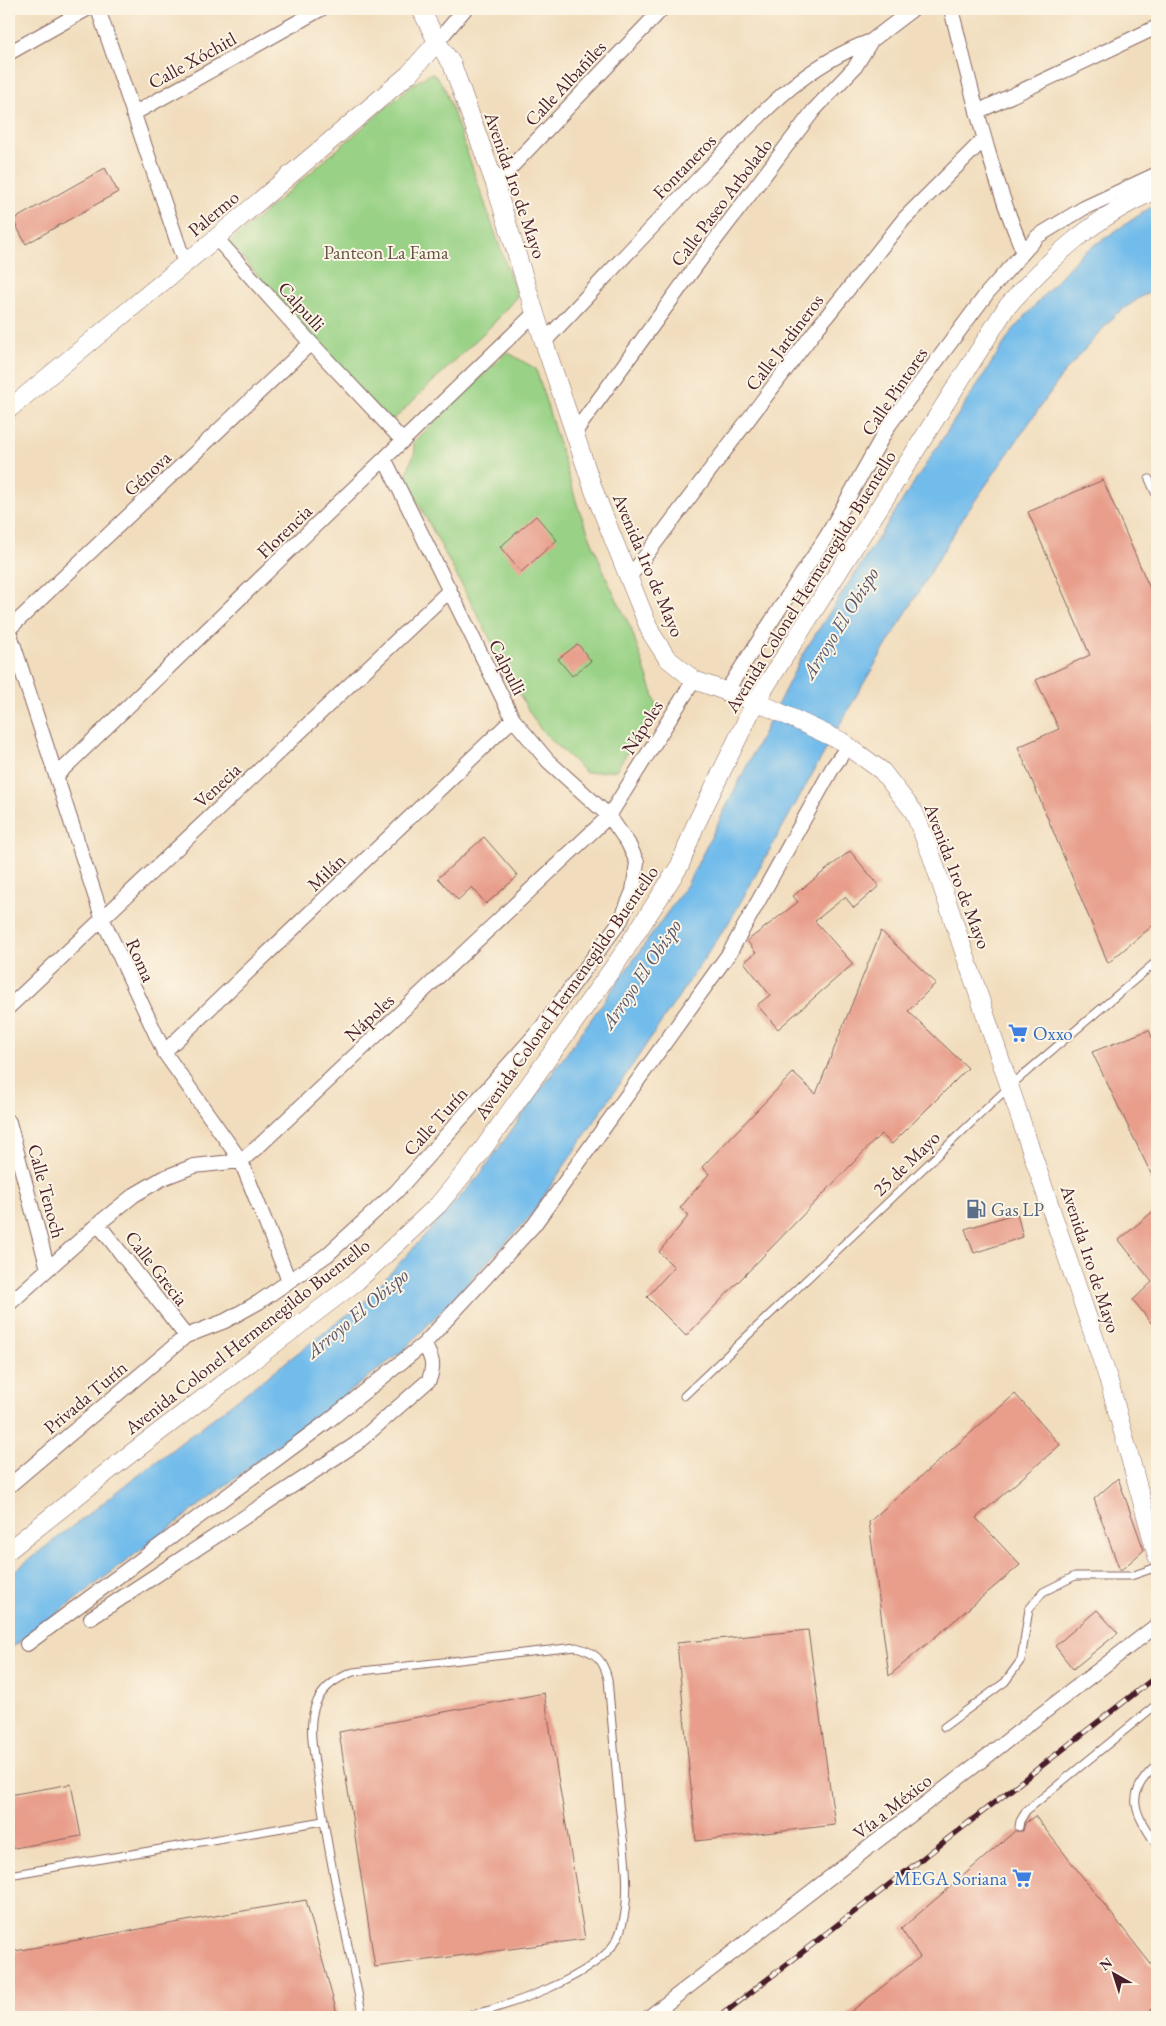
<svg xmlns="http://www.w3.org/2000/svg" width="1166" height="2026" viewBox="0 0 1166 2026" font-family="'EB Garamond',serif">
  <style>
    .green { fill: #99d286; stroke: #727858 }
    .water { fill: #72bceb; stroke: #5e6e8b }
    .building { fill: #e89e8b }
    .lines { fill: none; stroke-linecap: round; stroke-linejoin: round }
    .service-casing { stroke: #84625e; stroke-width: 9 }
    .minor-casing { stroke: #84625e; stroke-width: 16 }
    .tertiary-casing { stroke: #84625e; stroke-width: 19 }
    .service { stroke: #fff; stroke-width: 7 }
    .minor { stroke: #fff; stroke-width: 14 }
    .tertiary { stroke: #fff; stroke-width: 18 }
    .rail-casing { stroke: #4a1f2b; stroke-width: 5.5 }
    .rail { stroke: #fcf5e5; stroke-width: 4; stroke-dasharray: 11; stroke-linecap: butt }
    .labels { text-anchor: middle; stroke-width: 4; stroke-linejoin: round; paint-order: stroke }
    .street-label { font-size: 19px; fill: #4a1f2b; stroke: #fcf5e5 }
    .park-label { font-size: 19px; fill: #625546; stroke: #fcf5e5 }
    .shop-label { font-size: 19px; fill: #366cbe; stroke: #fcf5e5; text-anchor: start }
    .service-label { font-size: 19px; fill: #4e5e75; stroke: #fcf5e5; text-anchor: start }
    .water-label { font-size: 20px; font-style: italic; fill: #58566e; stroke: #fcf5e5 }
  </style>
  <rect width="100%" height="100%" fill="#fcf5e5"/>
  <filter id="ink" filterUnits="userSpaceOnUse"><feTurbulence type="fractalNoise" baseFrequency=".02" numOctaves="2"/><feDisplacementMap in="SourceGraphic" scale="10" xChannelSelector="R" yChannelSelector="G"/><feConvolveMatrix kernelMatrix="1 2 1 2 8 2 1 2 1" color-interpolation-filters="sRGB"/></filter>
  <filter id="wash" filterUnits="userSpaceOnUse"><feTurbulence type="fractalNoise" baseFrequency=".0096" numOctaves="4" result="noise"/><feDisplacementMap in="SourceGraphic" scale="20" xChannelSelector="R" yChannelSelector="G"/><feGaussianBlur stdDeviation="1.12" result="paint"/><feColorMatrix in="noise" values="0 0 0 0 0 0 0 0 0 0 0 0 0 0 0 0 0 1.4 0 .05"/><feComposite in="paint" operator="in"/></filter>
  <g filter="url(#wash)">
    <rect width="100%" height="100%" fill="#f1ddbd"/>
    <path class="green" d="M431 73 439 79 445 89 517 296 495 322 390 423 229 243 412 85Z
      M507 352 536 369 578 507 609 584 631 628 657 706 616 770 586 773 541 730 528 710 405 478 415 451 413 443Z"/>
    <path class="water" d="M1157 203V286L1116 314 1063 374 963 518 856 696 731 919 529 1218 404 1350 9 1650V1575L364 1302 479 1176 687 885 804 652 1013 330 1080 255Z"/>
    <g id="blocks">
      <path class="building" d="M105 168 118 192 26 244 13 220Z
        M1103 480 1157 605V922L1108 963 1018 747 1059 729 1036 680 1090 655 1028 512Z
        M536 516 557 540 521 572 500 547Z
        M578 644 591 661 572 676 558 659Z
        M484 837 518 876 486 904 472 887 458 900 438 878Z
        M850 851 879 886 854 908 845 897 815 921 853 964 778 1029 757 1005 770 995 744 962 756 953 747 941 798 902 793 896Z
        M881 931 936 983 908 1011 968 1068 892 1144 881 1134 686 1336 647 1297 674 1267 659 1252 689 1215 680 1208 709 1174 702 1167 793 1073 816 1094Z
        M1149 1030 1154 1042 1157 1041V1186L1092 1052Z
        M1157 1208V1330L1133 1300 1152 1282 1119 1240Z
        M1017 1213 1023 1237 974 1253 965 1229Z
        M1015 1394 1060 1445 976 1518 1020 1565 889 1676 869 1522Z
        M1118 1478 1144 1550 1120 1571 1094 1499Z
        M1097 1610 1118 1633 1073 1669 1055 1646Z
        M808 1630 835 1825 696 1841 677 1643Z
        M544 1693 585 1939 375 1967 339 1732Z
        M71 1784 81 1836 9 1849V1795Z
        M1035 1816 1157 1972V2007L1151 2009V2016L844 2017 920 1957 901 1929 1015 1831H1023L1025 1823Z
        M306 1900 338 2017H9V1952Z"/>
    </g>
  </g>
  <g filter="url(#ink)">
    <use href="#blocks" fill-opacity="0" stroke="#84625e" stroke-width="1"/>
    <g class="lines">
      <defs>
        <path id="service" d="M1149 479 1157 497
          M684 1396 1010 1086 1157 961
          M944 1727 1005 1682 1021 1660 1029 1609 1043 1592 1075 1576H1131L1157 1567
          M1157 1765C1122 1795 1136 1814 1157 1846
          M1019 1827 1020 1821 1026 1811 1157 1704
          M9 1875 323 1821
          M1155 2012 1157 2014
          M363 2017C347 1939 329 1861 318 1782 315 1759 307 1729 315 1706 321 1689 337 1678 353 1672L576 1647C595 1652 603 1659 608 1679 612 1721 615 1762 619 1804 623 1842 635 1904 617 1939 597 1977 505 2007 464 2017"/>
        <path id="minor" d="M98 9 185 264
          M951 9C972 91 990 173 1023 251
          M437 42 465 9
          M9 53 87 9
          M977 112 1157 27
          M133 114 321 9
          M495 184 662 9
          M216 238 296 327 403 441
          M544 342C598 285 651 227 706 171 756 119 801 66 871 41
          M575 432 706 252 814 110 855 67 871 41 913 9
          M628 579 815 331 904 219 983 140
          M9 629 311 343
          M9 631 103 920 164 1052 241 1161 289 1281
          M725 693 828 534 889 425 988 292 1038 236 1084 208 1157 174
          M57 775 535 313
          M9 1007 450 590
          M164 1052 513 719
          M9 1122 48 1269
          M98 1224 186 1336
          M9 1304 98 1224 134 1195 163 1178 194 1166 241 1161 261 1144 609 816 694 680
          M9 1486 186 1336 225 1321 259 1302 327 1255 396 1192 542 1027 621 920 633 891 637 862 628 843 609 816 548 761 513 719 385 460
          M91 1618 356 1444 429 1380C435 1365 432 1358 424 1344
          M27 1644 328 1421 424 1344 534 1225 730 952 833 767 848 746
          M649 2017 1157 1625"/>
        <path id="tertiary" d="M421 9 437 42 452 64 495 184 544 342 594 491 651 633 667 658 694 680 764 705 841 741 882 771 914 812 931 854 1108 1378 1157 1556
          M9 409 216 238 409 74 437 42
          M9 1550 125 1458 357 1281 438 1205 475 1160 618 961 661 895 680 865 695 826 755 703 1006 308C1049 259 1096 215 1157 190"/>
      </defs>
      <use href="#service" class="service-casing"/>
      <use href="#minor" class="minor-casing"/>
      <use href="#tertiary" class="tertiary-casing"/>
      <use href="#service" class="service"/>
      <use href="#minor" class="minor"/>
      <use href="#tertiary" class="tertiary"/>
      <defs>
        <path id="rail" d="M719 2017 1157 1676"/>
      </defs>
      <use href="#rail" class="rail-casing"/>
      <use href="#rail" class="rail"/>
    </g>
  </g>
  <defs>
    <symbol id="supermarket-bare" viewBox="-9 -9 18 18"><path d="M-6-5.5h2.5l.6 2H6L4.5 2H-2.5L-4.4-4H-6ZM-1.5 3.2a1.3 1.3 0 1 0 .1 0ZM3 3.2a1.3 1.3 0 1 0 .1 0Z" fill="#3f7fe0" stroke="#fcf5e5" stroke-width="2.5" paint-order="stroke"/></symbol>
    <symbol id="fuel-bare" viewBox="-9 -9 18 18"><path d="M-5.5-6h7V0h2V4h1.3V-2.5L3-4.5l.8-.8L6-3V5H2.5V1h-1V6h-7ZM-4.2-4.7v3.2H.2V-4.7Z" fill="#5c6f8a" stroke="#fcf5e5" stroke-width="2.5" paint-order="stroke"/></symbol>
  </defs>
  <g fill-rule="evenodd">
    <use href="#supermarket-bare" x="1004" y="1019" width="28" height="28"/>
    <use href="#fuel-bare" x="962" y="1195" width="28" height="28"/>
    <use href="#supermarket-bare" x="1008" y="1864" width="28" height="28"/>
  </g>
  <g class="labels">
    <g class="street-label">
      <text transform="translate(192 60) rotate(-29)" y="7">Calle Xóchitl</text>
      <text transform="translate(565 83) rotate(-47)" y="7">Calle Albañiles</text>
      <text transform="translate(684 166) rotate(-46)" y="7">Fontaneros</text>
      <text transform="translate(516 185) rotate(71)" y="7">Avenida 1ro de Mayo</text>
      <text transform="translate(721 202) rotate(-53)" y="7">Calle Paseo Arbolado</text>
      <text transform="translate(213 213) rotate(-40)" y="7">Palermo</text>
      <text transform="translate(302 306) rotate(48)" y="7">Calpulli</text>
      <text transform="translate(784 342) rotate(-53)" y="7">Calle Jardineros</text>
      <text transform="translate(894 391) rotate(-56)" y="7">Calle Pintores</text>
      <text transform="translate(147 473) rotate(-43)" y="7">Génova</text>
      <text transform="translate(284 531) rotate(-44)" y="7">Florencia</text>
      <text transform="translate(649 565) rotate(67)" y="7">Avenida 1ro de Mayo</text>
      <text transform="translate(810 581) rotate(-58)" y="7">Avenida Colonel Hermenegildo Buentello</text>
      <text transform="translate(508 667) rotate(63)" y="7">Calpulli</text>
      <text transform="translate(642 727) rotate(-58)" y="7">Nápoles</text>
      <text transform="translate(217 785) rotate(-43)" y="7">Venecia</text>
      <text transform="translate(326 872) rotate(-44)" y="7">Milán</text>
      <text transform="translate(958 876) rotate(69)" y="7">Avenida 1ro de Mayo</text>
      <text transform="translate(141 960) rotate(66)" y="7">Roma</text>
      <text transform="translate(566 992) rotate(-55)" y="7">Avenida Colonel Hermenegildo Buentello</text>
      <text transform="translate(369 1017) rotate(-43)" y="7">Nápoles</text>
      <text transform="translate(435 1121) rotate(-48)" y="7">Calle Turín</text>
      <text transform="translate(906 1163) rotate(-44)" y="7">25 de Mayo</text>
      <text transform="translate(47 1191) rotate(75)" y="7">Calle Tenoch</text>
      <text transform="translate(1091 1259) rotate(72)" y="7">Avenida 1ro de Mayo</text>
      <text transform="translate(157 1268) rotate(52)" y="7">Calle Grecia</text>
      <text transform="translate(247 1336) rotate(-38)" y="7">Avenida Colonel Hermenegildo Buentello</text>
      <text transform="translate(85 1397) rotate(-40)" y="7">Privada Turín</text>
      <text transform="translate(892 1806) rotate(-38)" y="7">Vía a México</text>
    </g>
    <g class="park-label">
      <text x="386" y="259">Panteon La Fama</text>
    </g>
    <g class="shop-label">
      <text x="1033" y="1040">Oxxo</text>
      <text x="1007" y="1885" text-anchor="end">MEGA Soriana</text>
    </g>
    <g class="service-label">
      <text x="991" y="1216">Gas LP</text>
    </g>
    <g class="water-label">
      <text transform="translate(840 623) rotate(-58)" y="7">Arroyo El Obispo</text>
      <text transform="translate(641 974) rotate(-56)" y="7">Arroyo El Obispo</text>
      <text transform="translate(357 1313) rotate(-40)" y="7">Arroyo El Obispo</text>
    </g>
  </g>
  <rect width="1166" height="2026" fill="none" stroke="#fcf5e5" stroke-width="30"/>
  <g transform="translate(1114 1974) rotate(321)" stroke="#fcf5e5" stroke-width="4" paint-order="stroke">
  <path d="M0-4L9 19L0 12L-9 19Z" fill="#4a1f2b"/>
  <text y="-8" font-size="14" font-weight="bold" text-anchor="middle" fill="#4a1f2b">N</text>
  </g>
</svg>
